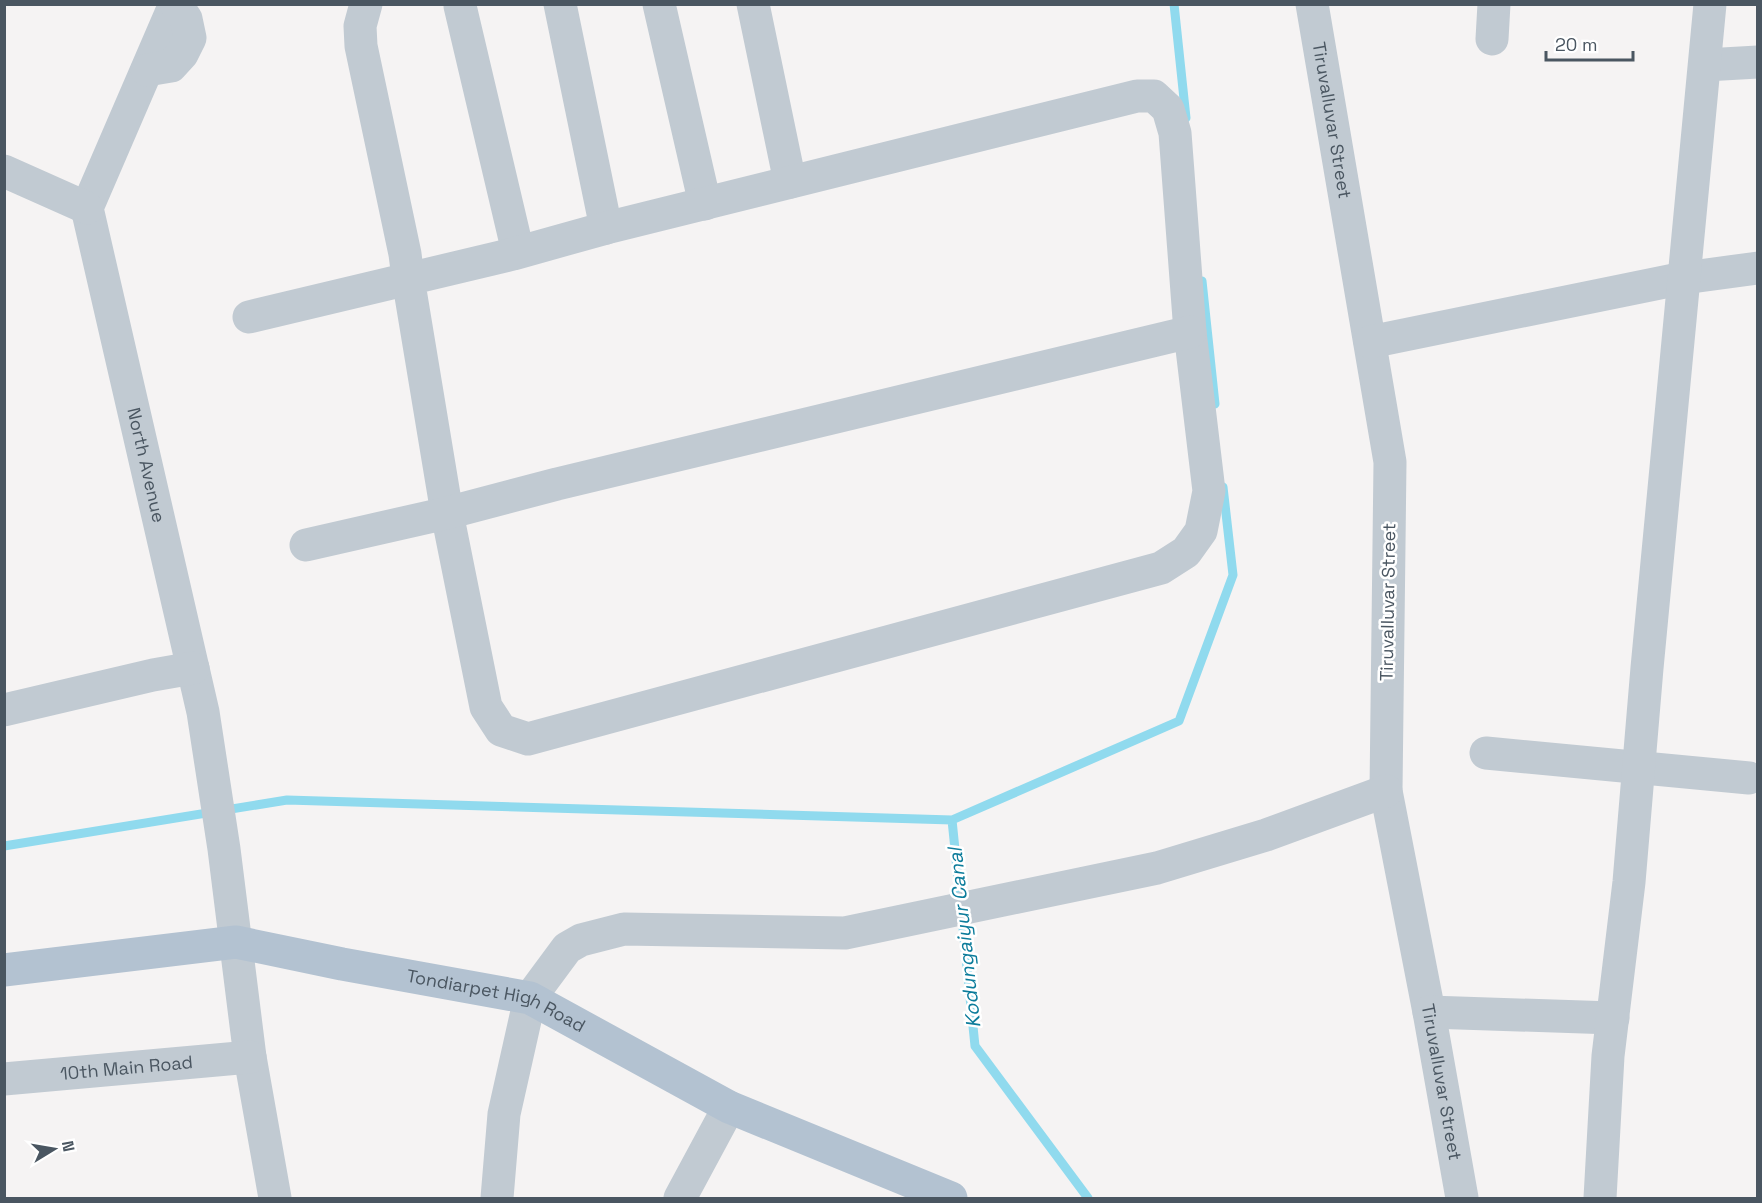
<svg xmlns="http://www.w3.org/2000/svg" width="1762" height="1203" viewBox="0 0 1762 1203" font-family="'Space Grotesk',sans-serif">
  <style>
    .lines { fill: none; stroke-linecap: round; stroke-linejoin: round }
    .stream { stroke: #90daee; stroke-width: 9 }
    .minor { stroke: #c1cad2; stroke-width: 33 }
    .major { stroke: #b3c2d1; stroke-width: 33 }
    .labels { text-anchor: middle; stroke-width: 5; stroke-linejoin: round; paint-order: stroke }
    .street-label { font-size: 18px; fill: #4a5661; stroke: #fff }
    .water-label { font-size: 20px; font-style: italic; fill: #0c7c9b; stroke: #fff }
  </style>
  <rect width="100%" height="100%" fill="#f5f3f3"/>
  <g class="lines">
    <path class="stream" d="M1174 4 1186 118
      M1202 281 1215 404
      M952 820 975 1046 1088 1198
      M4 846 287 800 952 820 1179 721 1233 575 1223 487"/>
    <g class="minor">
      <path id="s1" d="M175 4 87 208 203 712 224 849 250 1057 275 1198"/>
      <path d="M560 4 606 228"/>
      <path d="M659 4 705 204"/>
      <path d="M753 4 790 182"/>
      <path id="s2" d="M1312 4 1390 462 1386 791 1429 1012 1462 1198"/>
      <path d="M460 6 518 252"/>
      <path d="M1492 39 1494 4"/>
      <path d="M1705 65 1758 62"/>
      <path d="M147 70 171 66 182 54 190 38 186 19 176 4"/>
      <path d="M4 171 87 208"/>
      <path d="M249 317 513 254 606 228 1137 96H1154L1168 109 1175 133 1190 332 1209 491 1201 531 1186 552 1161 568 528 739 501 730 486 707 447 513 408 278 405 254 361 46 360 26 366 4"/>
      <path d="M1370 342 1684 278 1758 268"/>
      <path d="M306 545 447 513 557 484 1190 332"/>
      <path d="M4 710 153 675 193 668"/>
      <path d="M1486 753 1749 778"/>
      <path d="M1429 1012 1613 1018"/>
      <path id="s3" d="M4 1079 250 1057"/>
      <path d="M497 1198 504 1114 530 998 567 948 581 940 624 929 845 933 1157 868 1266 835 1386 791"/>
      <path d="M680 1198 729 1107"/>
      <path d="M1600 1198 1608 1056 1629 882 1647 668 1710 4"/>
    </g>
    <path class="major" id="s4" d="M4 970 236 942 342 964 530 998 729 1107 951 1198"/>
  </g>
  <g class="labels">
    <g class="street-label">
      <text dy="6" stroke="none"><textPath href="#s2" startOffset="118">Tiruvalluvar Street</textPath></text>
      <text dy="6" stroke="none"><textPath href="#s1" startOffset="486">North Avenue</textPath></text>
      <text transform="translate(1388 602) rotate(-89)" y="6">Tiruvalluvar Street</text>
      <text dy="6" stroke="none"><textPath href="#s4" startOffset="501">Tondiarpet High Road</textPath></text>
      <text dy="6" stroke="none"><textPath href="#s3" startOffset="123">10th Main Road</textPath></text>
      <text dy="6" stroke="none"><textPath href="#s2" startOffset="1090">Tiruvalluvar Street</textPath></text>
    </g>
    <g class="water-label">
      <text transform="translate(964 938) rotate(-96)" y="7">Kodungaiyur Canal</text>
    </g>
  </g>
  <rect width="1762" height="1203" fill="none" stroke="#4a5661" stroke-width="12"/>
  <g transform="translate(54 1149) rotate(79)" stroke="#ffffff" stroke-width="4.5" paint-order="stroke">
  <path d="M0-4.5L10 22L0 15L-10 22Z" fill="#4a5661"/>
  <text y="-9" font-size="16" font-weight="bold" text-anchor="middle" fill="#4a5661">N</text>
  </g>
  <path d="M1546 51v9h87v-9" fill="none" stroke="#4a5661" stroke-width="3"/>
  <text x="1555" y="51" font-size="18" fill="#4a5661" stroke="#ffffff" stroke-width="4.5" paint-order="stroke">20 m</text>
</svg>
